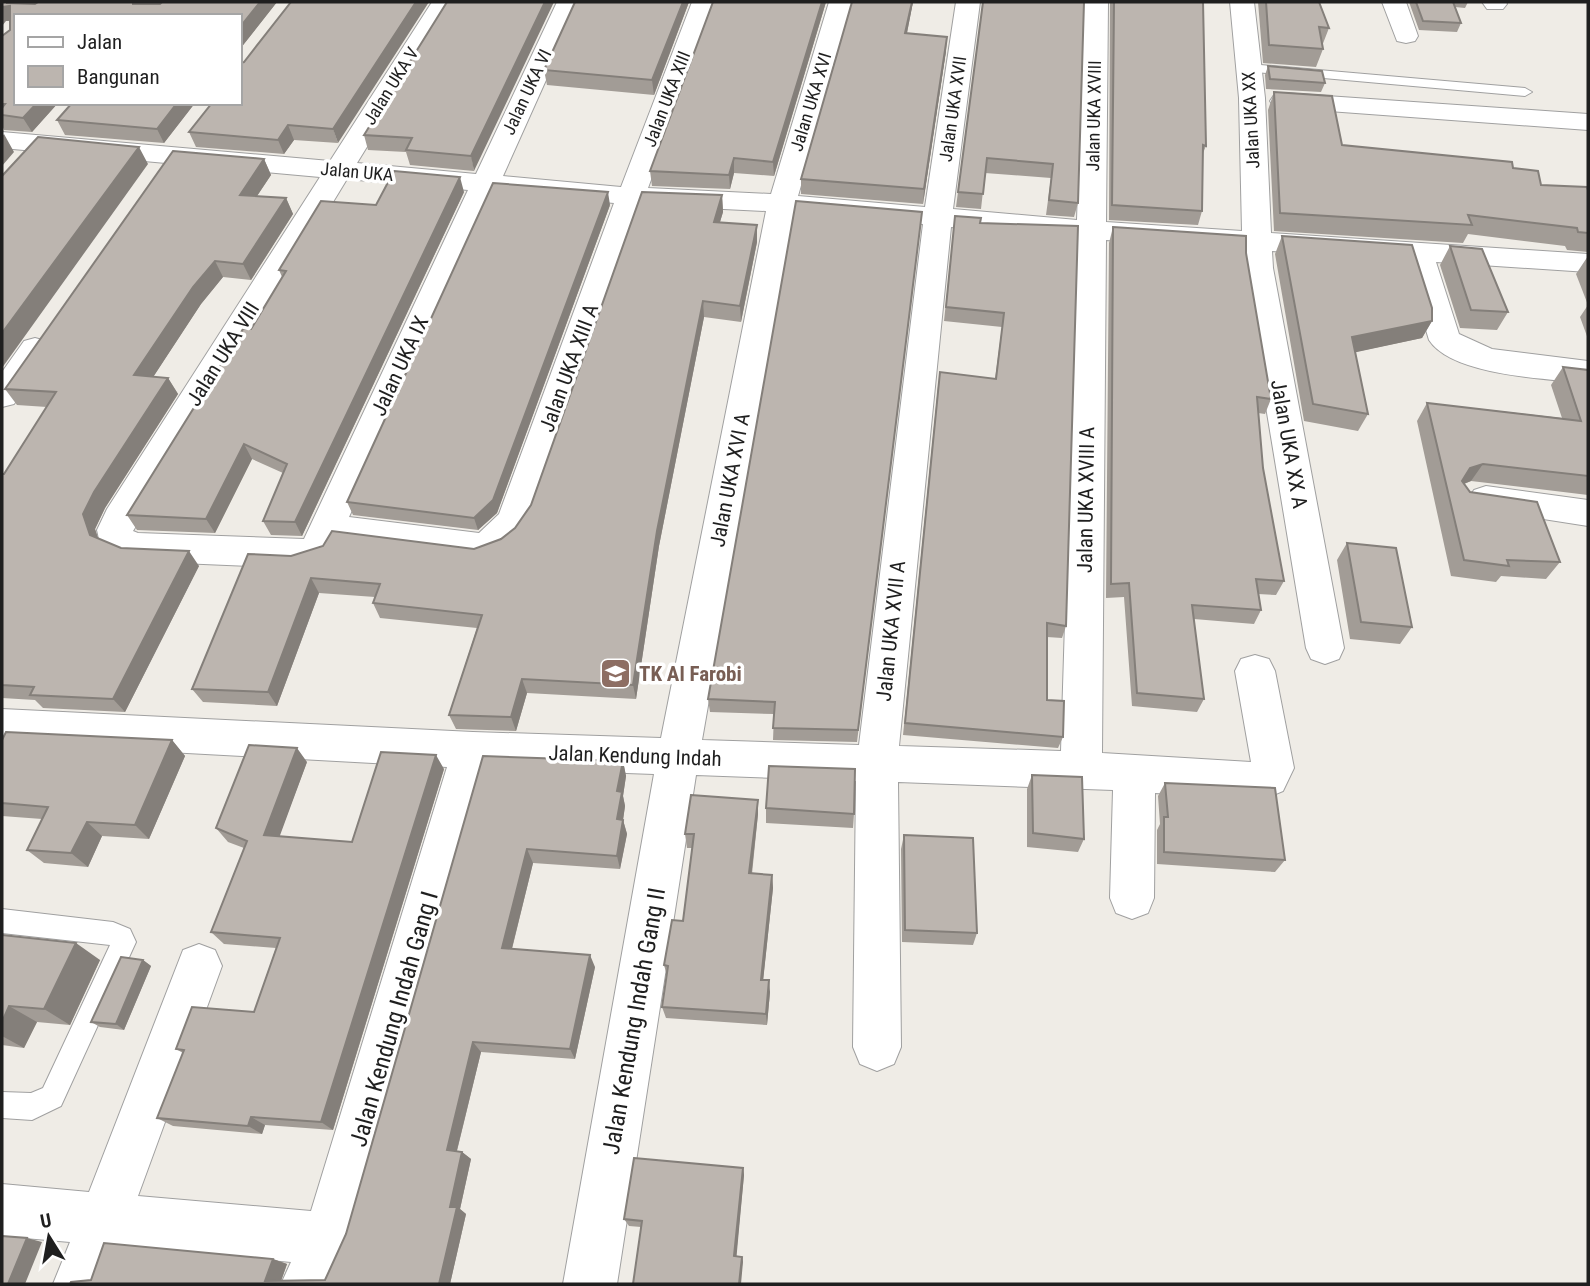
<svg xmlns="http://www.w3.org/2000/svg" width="1590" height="1286" viewBox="0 0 1590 1286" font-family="'Roboto Condensed',sans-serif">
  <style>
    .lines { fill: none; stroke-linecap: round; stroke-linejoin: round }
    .lane-casing { stroke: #a0a0a0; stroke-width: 2 }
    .street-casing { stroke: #a0a0a0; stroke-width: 2 }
    .lane { fill: #fff; fill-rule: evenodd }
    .street { fill: #fff; fill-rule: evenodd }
    .wall { fill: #a29c96 }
    .shaded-wall { fill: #847f7a }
    .building { fill: #bcb5af; stroke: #847f7a; stroke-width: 2 }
    .labels { text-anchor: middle; stroke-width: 7; stroke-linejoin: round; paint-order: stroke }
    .far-street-label { font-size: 18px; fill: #1f1f1f; stroke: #fff }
    .street-label { font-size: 21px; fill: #1f1f1f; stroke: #fff }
    .education-label { font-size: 21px; font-weight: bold; fill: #785e54; stroke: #fff; text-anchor: start }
    .near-street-label { font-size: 24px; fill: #1f1f1f; stroke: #fff }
  </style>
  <rect width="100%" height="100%" fill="#efece6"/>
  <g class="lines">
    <defs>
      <path id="lane" d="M1249 64 1525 88 1532 92 1525 96 1244 71 1242 68Z
        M2 909 113 922 130 929 136 942 61 1106 32 1120 2 1118V1092L31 1093 43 1088 110 945 2 933Z"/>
      <path id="street" d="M432 2H456L357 163 476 174 557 2H581L503 176 621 187 692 2H716L648 188 771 194 829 2H853L798 196 925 207 956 2H980L953 209 1077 220 1084 2H1108L1106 222 1242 231 1239 98 1230 2H1254L1265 98 1271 233 1588 254V272L1436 262 1459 334 1492 349 1588 361V383C1549 379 1452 376 1429 340L1405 260 1272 251 1273 268 1344 648 1339 659 1325 664 1311 659 1306 648 1243 268V249L1106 240 1102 753 1251 762 1235 671 1241 659 1255 655 1269 659 1275 671 1294 768 1283 791 1264 799 1155 793 1154 898 1148 913 1132 919 1116 913 1110 898 1113 790 898 782 901 1047 894 1064 877 1071 860 1064 853 1047 856 781 696 775 617 1284H563L654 774 488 768 355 1239 335 1284H281L291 1262 120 1246 107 1284H53L70 1242 2 1236V1184L89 1192 183 950 199 944 215 950 222 966 138 1196 311 1211 447 767 2 743V709L473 732 661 738 766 211 642 205 533 519 513 548 504 553 479 561 338 543 330 559 299 568 133 561 104 549 99 539 97 530 107 509 320 177 2 148V132L330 161ZM347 179 468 190 304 539 138 533 133 531ZM495 192 614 203 499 514 479 533 349 517ZM794 213 923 224 859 745 702 740ZM951 227 1077 238 1061 751 899 746Z
        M1382 2H1406L1418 36 1415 41 1406 43 1397 41Z
        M1482 2H1506L1507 4 1503 9H1487Z
        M1283 93 1588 114V130L1274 107 1270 101 1274 95Z
        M35 338 46 341 51 349 14 404 2 407V372L24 341Z
        M1486 486 1588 500V526L1474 508 1468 499 1474 490Z"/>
    </defs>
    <use href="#lane" class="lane-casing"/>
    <use href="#street" class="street-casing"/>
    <use href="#lane" class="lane"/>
    <use href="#street" class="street"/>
  </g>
  <path class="wall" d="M28 2 25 4H160L162 2H277L240 49 16 16V103H58L32 132 4 130 2 125V36L10 30V21H6Z
    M291 2 338 143 294 140 284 154 196 147 189 132Z
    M447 2 474 171 410 165 406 152 368 150 364 135Z
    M689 2 654 95 547 85 544 70Z
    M826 2 774 176 734 173 730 189 652 186 650 171Z
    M852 2H913L907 33 946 51 923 204 801 194V179Z
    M982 2H1084L1078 203 1074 217 1046 215 1051 178 985 173 981 209 956 207 983 2Z
    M1110 2H1203L1206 146 1203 153 1202 211 1198 225 1109 220Z
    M1258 2H1319L1329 28 1322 46 1323 49 1316 67 1263 63Z
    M1409 2H1468L1465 8 1455 7 1461 23 1457 32 1419 30Z
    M1268 66 1325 83 1321 92 1266 89 1265 75Z
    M1274 92 1342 145 1513 168 1541 185 1588 190V252L1567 250 1565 246 1468 234 1463 243 1274 231 1268 110Z
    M195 103 164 143 65 135 57 120Z
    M264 159 271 175 257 196 286 198 293 214 251 280 223 277 201 304 153 377 168 378 178 394 105 508 95 529 98 538 121 548 199 566 125 712 43 708 35 700 2 698V474H4L47 407 17 405 5 389Z
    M464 192 302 536 271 535 263 521 283 473 252 459 215 533 137 530 127 515 251 329 282 277 279 270 376 205Z
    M722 195 723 212 720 222 757 242 741 322 704 317 659 546 636 699 527 693 516 731 456 729 449 715 477 628 380 618 373 603 375 597 319 593 277 706 203 702 192 689 291 556 474 549 501 539 515 528 531 505Z
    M610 205 497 513 478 530 353 515 347 502Z
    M922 212 857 742 773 740 774 714 710 712 708 699Z
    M955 216 980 223 1078 226 1066 626 1062 638 1047 637V700L1063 737 1058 748 903 735 938 386 995 379 1002 327 944 321Z
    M1113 227 1246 253 1271 399 1265 414 1258 413 1263 468 1284 581 1276 595 1258 594 1261 610 1254 624 1194 619 1204 699 1197 712 1132 706 1124 597 1106 598 1109 243Z
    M1282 236 1432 321 1422 338 1355 352 1368 414 1358 431 1304 421 1275 254Z
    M1450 246 1508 312 1497 330 1460 328 1440 265Z
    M1588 256V305L1576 274Z
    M1588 305V339L1580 317Z
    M1563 367 1588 370V495L1471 481 1464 484 1470 492 1560 562 1546 579 1501 576 1496 582 1451 576 1417 421 1427 403 1562 418 1551 385Z
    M1347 543 1412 627 1400 644 1350 639 1337 560Z
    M2 740H172L185 756 149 839 102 836 88 867 44 863 27 850 42 819 2 816Z
    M483 756 623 761 626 776 623 796 625 806 623 820 627 834 620 869 533 863 512 949 595 967 575 1059 481 1052 457 1151 462 1152 471 1159 460 1209 466 1214 450 1284 91 1280 273 1259 287 1264 281 1281 325 1280 346 1234Z
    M307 762 279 836 352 842 444 769 333 1130 265 1125 262 1134 173 1126 157 1118 183 1053 176 1049 254 1012 276 948 224 944 211 932 244 848 228 842 216 828Z
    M1032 775 1084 839 1078 852 1027 847V789Z
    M1165 783 1285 860 1275 872 1157 864V830L1160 824 1158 796Z
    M758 800V814L752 874 772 875 773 888 763 980 770 992 767 1025 666 1018 662 1007 667 976 664 965 683 921 692 848H687L685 834Z
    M766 808 854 814 853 828 766 823Z
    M904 835 977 933 973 945 902 942 901 849Z
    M2 935 100 960 70 1025 37 1022 24 1048 2 1045Z
    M143 960 151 966 124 1030 100 1027 91 1022Z
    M743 1168 744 1175 736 1256 742 1257 743 1262 641 1227 629 1226 624 1219Z"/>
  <path class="shaded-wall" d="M7 2H28L15 14 16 20 6 21 2 26V7Z
    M133 2H151L139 14V16Z
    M260 2H277L240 49V27Z
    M416 2H429L338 143 333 129Z
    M545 2H554L474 171 471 156Z
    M683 2H689L654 95 652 80Z
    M822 2H826L774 176 773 162Z
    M912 2H913L904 48 905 33Z
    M947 37 946 51 923 204 924 189Z
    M37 103H58L32 132 23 118Z
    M177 103H195L164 143 157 129Z
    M288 125 294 140 284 154 278 140Z
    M4 134 14 152 2 166V137Z
    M139 147 148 164 2 368V333Z
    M734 158V173L730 189 729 175Z
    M264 159 271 175 247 211 240 195Z
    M460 177 464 192 302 536 295 522Z
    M608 192 610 205 497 513 478 530 474 518Z
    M722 195 723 212 715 238 714 222Z
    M286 198 293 214 251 280 243 264Z
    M757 225V242L741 322 740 306Z
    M215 261 223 277 201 304 144 391 134 375 193 287Z
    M703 301 704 317 659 546 636 699 633 685 657 531Z
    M1432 321 1422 338 1343 355 1352 337Z
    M168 378 178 394 105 508 95 529 102 550 90 535 83 514 94 492Z
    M244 444 252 459 215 533 206 519Z
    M1483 464 1471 481 1458 486 1470 468Z
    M189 551 199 566 125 712 113 699Z
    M311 578 319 593 277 706 268 692Z
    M522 679 527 693 516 731 511 717Z
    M172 740 185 756 149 839 135 825Z
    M297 748 307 762 275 849 264 835Z
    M436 755 444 769 333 1130 321 1122Z
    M623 761 626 776 623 796 625 806 623 820 627 834 620 869 617 856V791Z
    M758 800V814L750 887 749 873Z
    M87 822 102 836 88 867 71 853Z
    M527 849 533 863 509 960 502 948Z
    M772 875 773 888 762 991 761 980Z
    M76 943 100 960 70 1025 44 1009Z
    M590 955 595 967 575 1059 570 1049Z
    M143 960 151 966 124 1030 116 1024Z
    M769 980 770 992 767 1025 766 1014Z
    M9 1006 37 1022 24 1048 2 1036V1022Z
    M473 1042 481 1052 455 1158 447 1150Z
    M251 1117 265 1125 262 1134 248 1126Z
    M462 1152 471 1159 460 1209 466 1214 450 1284H439L450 1207Z
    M743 1168 744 1175 736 1262 734 1256Z
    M27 1238 42 1242 25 1284H8Z
    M742 1257 743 1262 741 1284H739Z
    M273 1259 287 1264 280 1284 265 1281Z"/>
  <path class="building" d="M2 2H7V3L35 4 38 2H133V4H160L162 2H260L240 27V16H16V103H37L23 118 2 115V108L5 104H2V36L10 30V6L2 7Z
    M291 2H416L333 129 288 125 278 140 189 132 212 103H240V63L244 62Z
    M447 2H545L471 156 406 150 412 138 364 135Z
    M575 2H683L652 80 544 70Z
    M713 2H822L773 162 734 158 729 175 650 171Z
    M852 2H912L905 33 947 37 924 189 801 179Z
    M983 2H1084L1078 203 1049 200 1053 164 987 158 983 194 958 192Z
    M1114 2H1203L1206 146 1203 145 1202 211 1112 205Z
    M1266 2H1319L1329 28 1319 27 1323 49 1269 45Z
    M1416 2H1453L1461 23 1423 21Z
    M1268 66 1322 71 1325 83 1270 79Z
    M1274 92 1332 96 1342 145 1512 162 1513 168 1538 171 1541 185 1587 187 1588 190V233L1578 232 1577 228 1468 215 1472 225 1280 213Z
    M72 103H177L157 129 57 120Z
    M38 137 139 147 2 333V176Z
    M173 151 264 159 240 195 286 198 243 264 215 261 193 287 134 375 168 378 94 492 83 514 90 535 121 548 189 551 113 699 30 695 34 687 2 685V474H4L56 392 5 389Z
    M394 171 460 177 295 522 263 521 287 464 244 444 206 519 127 515 243 329H251L286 271 279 270 321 201 376 205Z
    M493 183 608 192 493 500 474 518 347 502Z
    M642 192 722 195 714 222 757 225 740 306 703 301 657 531 633 685 522 679 511 717 449 715 482 615 373 603 380 584 311 578 268 692 192 689 248 554 291 556 323 546 332 531 474 549 501 539 515 528 531 505Z
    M796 201 922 212 858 730 773 728 775 702 708 699Z
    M955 216 981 218 980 223 1078 226 1066 626 1047 623V700L1064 701 1063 737 905 723 940 372 996 379 1004 313 946 307Z
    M1113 227 1246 236V253L1271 399 1257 397 1263 468 1284 581 1256 579 1261 610 1192 605 1204 699 1137 693 1129 583 1111 584Z
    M1282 236 1412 245 1432 308V321L1352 337 1368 414 1313 404Z
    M1450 246 1482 249 1508 312 1471 310Z
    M1563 367 1588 370V476L1483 464 1470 468 1462 481 1470 492 1537 502 1560 562 1507 560 1509 566 1464 560 1427 403 1581 421Z
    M1347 543 1396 548 1412 627 1361 622Z
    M6 732 172 740 135 825 87 822 71 853 27 850 48 807 2 803V740Z
    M249 745 297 748 264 835 352 842 381 752 436 755 321 1122 251 1117 248 1126 157 1118 184 1050 176 1049 192 1007 254 1012 280 938 211 932 247 841 216 828Z
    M483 756 623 761 617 791 622 792 617 819 623 820 617 856 527 849 502 948 590 955 570 1049 473 1042 447 1150 462 1152 450 1207H457L439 1284H70L71 1282 91 1280 104 1243 273 1259 265 1281 325 1280 346 1234Z
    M769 766 855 769 854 814 766 808Z
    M1032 775 1082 777 1084 839 1033 833Z
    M1165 783 1275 788 1285 860 1164 852V817H1168Z
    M691 795 758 800 749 873 772 875 761 980H769L766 1014 662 1007 668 966 664 965 672 920 683 921 694 834H685Z
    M904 835 973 838 977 933 905 930Z
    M2 935 76 943 44 1009 9 1006 2 1022Z
    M121 957 143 960 116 1024 91 1022Z
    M634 1158 743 1168 734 1256 742 1257 739 1284H633L642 1221 624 1219Z
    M2 1236 27 1238 8 1284H2Z"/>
  <defs>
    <symbol id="school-square" viewBox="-11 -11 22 22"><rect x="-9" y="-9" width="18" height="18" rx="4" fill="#8d6e63" stroke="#fff"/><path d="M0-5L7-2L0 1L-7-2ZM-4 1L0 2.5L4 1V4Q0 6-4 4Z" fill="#fff"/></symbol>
  </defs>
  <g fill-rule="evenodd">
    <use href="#school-square" x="598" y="656" width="35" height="35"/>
  </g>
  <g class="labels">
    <g class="far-street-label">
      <text transform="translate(391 86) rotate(-58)" y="6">Jalan UKA V</text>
      <text transform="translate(527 92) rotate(-65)" y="6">Jalan UKA VI</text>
      <text transform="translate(667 99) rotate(-69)" y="6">Jalan UKA XIII</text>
      <text transform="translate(811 102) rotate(-73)" y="6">Jalan UKA XVI</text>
      <text transform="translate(953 109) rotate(-82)" y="6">Jalan UKA XVII</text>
      <text transform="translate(1094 116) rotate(-89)" y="6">Jalan UKA XVIII</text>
      <text transform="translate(1251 120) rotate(-93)" y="6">Jalan UKA XX</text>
      <text transform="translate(357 172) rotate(5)" y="6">Jalan UKA</text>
    </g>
    <g class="street-label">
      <text transform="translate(223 354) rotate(-58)" y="7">Jalan UKA VIII</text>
      <text transform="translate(400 366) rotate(-65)" y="7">Jalan UKA IX</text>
      <text transform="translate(569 368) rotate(-70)" y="7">Jalan UKA XIII A</text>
      <text transform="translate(1289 444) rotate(80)" y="7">Jalan UKA XX A</text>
      <text transform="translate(730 480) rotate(-79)" y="7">Jalan UKA XVI A</text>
      <text transform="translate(1086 500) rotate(-89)" y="7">Jalan UKA XVIII A</text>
      <text transform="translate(891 631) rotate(-84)" y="7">Jalan UKA XVII A</text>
      <text transform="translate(635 756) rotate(2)" y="7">Jalan Kendung Indah</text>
    </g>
    <g class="education-label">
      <text x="639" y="681">TK Al Farobi</text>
    </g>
    <g class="near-street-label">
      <text transform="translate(394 1019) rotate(-74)" y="8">Jalan Kendung Indah Gang I</text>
      <text transform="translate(634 1021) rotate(-80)" y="8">Jalan Kendung Indah Gang II</text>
    </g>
  </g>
  <rect width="1590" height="1286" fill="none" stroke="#1f1f1f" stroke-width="7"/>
  <rect x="14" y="14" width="228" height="91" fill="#ffffff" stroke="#a5a5a5" stroke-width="2"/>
  <rect x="28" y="37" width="35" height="10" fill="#ffffff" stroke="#a5a5a5" stroke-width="2"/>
  <text x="77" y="49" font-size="21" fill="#1f1f1f">Jalan</text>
  <rect x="28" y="66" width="35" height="21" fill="#bcb5af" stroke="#a5a5a5" stroke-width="2"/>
  <text x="77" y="84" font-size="21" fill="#1f1f1f">Bangunan</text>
  <g transform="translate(49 1237) rotate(349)" stroke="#ffffff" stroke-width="5" paint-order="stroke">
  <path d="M0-5L12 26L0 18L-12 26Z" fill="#1f1f1f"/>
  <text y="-10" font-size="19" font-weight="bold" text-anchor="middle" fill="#1f1f1f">U</text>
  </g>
</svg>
